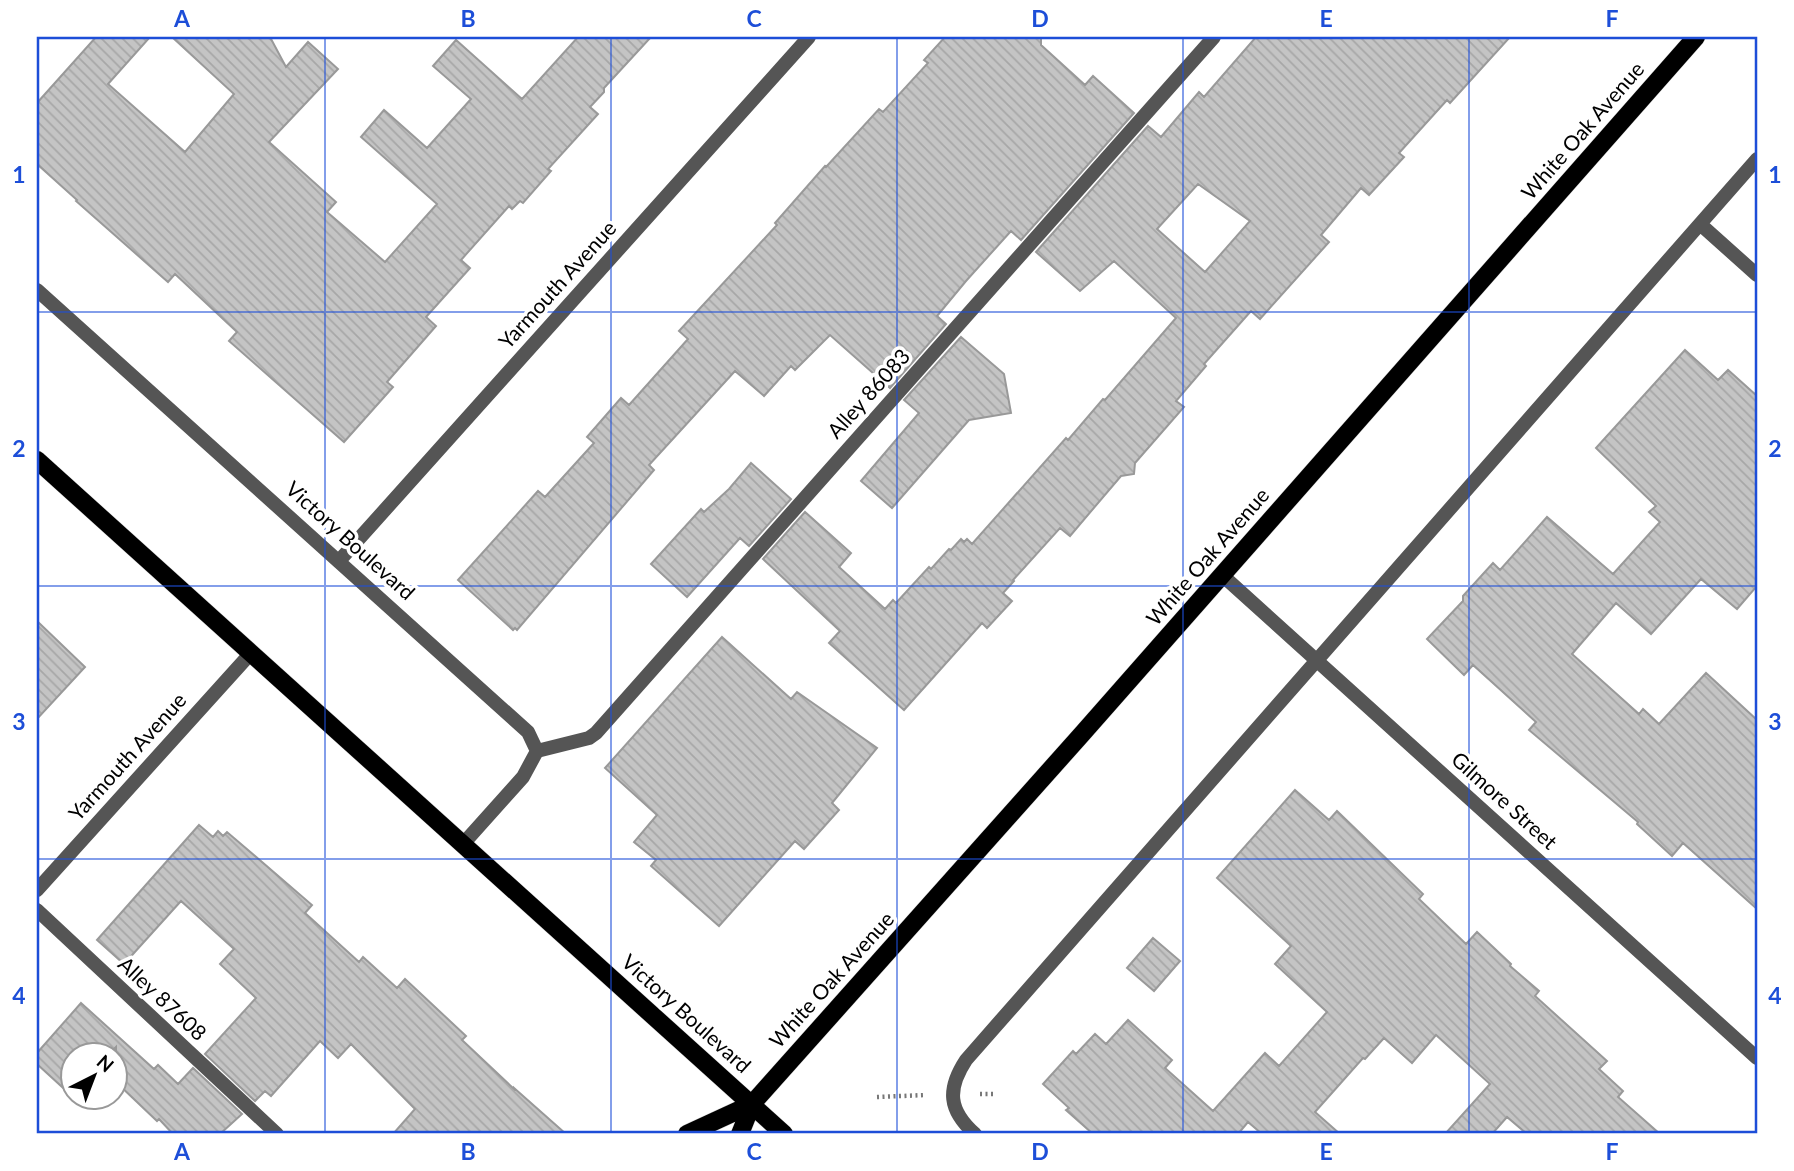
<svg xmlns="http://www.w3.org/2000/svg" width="1794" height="1171" viewBox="0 0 1794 1171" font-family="Lato,sans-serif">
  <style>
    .building { fill: url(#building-back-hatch); stroke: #999; stroke-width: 2; fill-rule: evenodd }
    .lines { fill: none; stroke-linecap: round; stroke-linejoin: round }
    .primary-casing { stroke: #dbdbdb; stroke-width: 19 }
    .path { stroke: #777; stroke-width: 4.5; stroke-dasharray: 2 3.5; stroke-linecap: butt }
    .service { stroke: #555; stroke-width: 14 }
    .minor { stroke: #555; stroke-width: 14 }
    .primary { stroke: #000; stroke-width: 18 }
    .grid { fill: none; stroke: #1d4ed8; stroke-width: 2; stroke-opacity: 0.55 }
    .labels { text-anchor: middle; stroke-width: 7; stroke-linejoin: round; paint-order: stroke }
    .street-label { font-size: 21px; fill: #000; stroke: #fff }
    .neatline { fill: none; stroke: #1d4ed8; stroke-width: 2.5 }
    .grid-label { font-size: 23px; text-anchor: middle; font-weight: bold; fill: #1d4ed8 }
  </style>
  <defs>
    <pattern id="building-back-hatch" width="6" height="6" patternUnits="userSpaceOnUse" patternTransform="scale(1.75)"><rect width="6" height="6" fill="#c4c4c4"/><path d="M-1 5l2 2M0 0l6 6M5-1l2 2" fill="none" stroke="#a7a7a7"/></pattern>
  </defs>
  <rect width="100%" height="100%" fill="#fff"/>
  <path class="building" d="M96 37H150L108 84 185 152 234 94 172 37H270L286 67 308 42 338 69 269 142 336 202 327 212 385 262 437 204 361 137 384 110 427 148 471 99 433 66 456 40 522 99 578 37H651L604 88V92L590 107 598 114 548 169 551 171 523 203 520 201 512 209 509 206 461 260 470 268 426 317 436 326 387 382 393 387 344 442 229 341 237 332 175 274 168 282 76 201 77 200 37 164V103Z
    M945 37H1041V45L1085 85 1093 76 1134 113 1021 240 1011 231 966 281 937 316 946 324 890 388 830 335 795 370 791 366 764 396 735 371 649 465 654 470 517 630 515 628 513 630 458 580 538 491 545 497 594 443 587 437 621 398 629 405 688 339 679 331 777 225 775 223 825 166 826 167 879 109 883 112 928 63 924 60Z
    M1256 37H1510L1450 103 1447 100 1399 153 1404 157 1369 195 1361 188 1321 235 1329 242 1260 319 1251 311 1204 364 1206 366 1176 401 1184 407 1135 463 1134 474 1121 476 1070 536 1060 528 1013 580 1014 581 1003 593 1012 601 987 628 982 623 904 710 829 643 840 631 763 559 805 512 851 553 839 567 885 609 893 600 896 603 929 567 931 569 949 549 951 550 961 539 964 542 967 539 972 544 1066 438 1068 440 1103 399 1105 400 1176 318 1114 261 1080 291 1036 252 1148 126 1161 137 1199 92 1204 97ZM1198 184 1250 221 1205 272 1157 229Z
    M961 337 1004 374 1011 413 969 420 892 508 861 481 919 413 904 400Z
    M1685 350 1718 380 1728 370 1757 396V586L1737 609 1701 579 1651 634 1616 603 1572 654 1639 714 1643 709 1659 724 1706 673 1757 720V909L1683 843 1672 856 1637 824 1638 822 1529 730 1536 722 1473 665 1464 675 1427 639 1463 601V596L1493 563 1500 570 1547 517 1613 574 1660 522 1649 512 1656 506 1596 448Z
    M751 463 791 499 749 546 740 538 687 597 651 564 701 509 704 512 729 489Z
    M37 621 85 667 37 719Z
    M722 637 791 699 797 692 877 748 832 803 839 810 804 849 795 841 719 926 651 866 656 860 634 842 657 815 605 768Z
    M1295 790 1329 820 1337 811 1423 894 1419 899 1466 944 1477 932 1511 964 1510 966 1539 991 1535 996 1607 1061 1599 1069 1623 1091 1618 1097 1660 1134H1527L1507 1117 1492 1134H1445L1490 1084 1436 1035 1412 1063 1384 1038 1365 1059 1363 1058 1315 1112 1340 1134H1262L1248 1122 1238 1134H1093L1066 1110 1069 1108 1043 1084 1073 1051 1076 1054 1095 1034 1106 1044 1128 1020 1172 1060 1165 1068 1213 1111 1265 1053 1279 1066 1327 1012 1275 964 1291 946 1217 878Z
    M199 825 213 837 218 831 223 836 227 832 312 905 305 913 359 962 363 957 397 988 405 979 466 1036 462 1040 514 1089V1088L566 1134H393L415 1109 351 1044 338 1058 320 1041 271 1096 265 1091 255 1101 205 1054 256 998 220 964 234 949 181 901 124 964 97 940Z
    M1153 938 1180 961 1154 991 1127 968Z
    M81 1003 154 1069 158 1065 178 1084 193 1068 242 1114 220 1134H173L159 1119 157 1121 116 1082V1047L108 1055H74V1094L72 1096 37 1064V1053Z"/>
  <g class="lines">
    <defs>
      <path id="primary" d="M37 460 784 1134
        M687 1134 752 1104
        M740 1134 752 1104 1082 734 1696 37"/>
    </defs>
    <use href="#primary" class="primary-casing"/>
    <path class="path" d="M980 1094H995
      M877 1097 926 1095"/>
    <path class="service" d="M537 751 589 738 596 733 1214 37
      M37 910 277 1134"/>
    <path class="minor" d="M1700 224 1757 275
      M37 290 528 732 537 751 523 777 463 844
      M339 561 809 37
      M1222 575 1757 1058
      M37 890 251 653
      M975 1134C948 1110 947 1089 966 1060L1757 159"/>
    <use href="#primary" class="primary"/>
  </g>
  <path class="grid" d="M325 37V1134M611 37V1134M897 37V1134M1183 37V1134M1469 37V1134M37 312H1757M37 586H1757M37 859H1757"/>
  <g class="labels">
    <g class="street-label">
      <text transform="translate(1583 131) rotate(-49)" y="7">White Oak Avenue</text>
      <text transform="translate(558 285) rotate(-48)" y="7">Yarmouth Avenue</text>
      <text transform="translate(869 394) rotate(-48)" y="7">Alley 86083</text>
      <text transform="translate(350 541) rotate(42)" y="7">Victory Boulevard</text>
      <text transform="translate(1208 557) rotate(-49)" y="7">White Oak Avenue</text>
      <text transform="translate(128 757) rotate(-48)" y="7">Yarmouth Avenue</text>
      <text transform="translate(1504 801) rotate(42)" y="7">Gilmore Street</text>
      <text transform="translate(832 980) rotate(-48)" y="7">White Oak Avenue</text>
      <text transform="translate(162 999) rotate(43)" y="7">Alley 87608</text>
      <text transform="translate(686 1014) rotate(42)" y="7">Victory Boulevard</text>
    </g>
  </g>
  <rect width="1794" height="1171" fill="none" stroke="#ffffff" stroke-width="77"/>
  <g transform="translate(94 1076) rotate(42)"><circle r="33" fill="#ffffff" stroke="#999999" stroke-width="2"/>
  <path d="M0-5L12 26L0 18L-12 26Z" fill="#000000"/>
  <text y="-10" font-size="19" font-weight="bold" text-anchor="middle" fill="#000000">N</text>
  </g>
  <rect x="38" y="38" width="1718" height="1094" class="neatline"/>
  <g class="grid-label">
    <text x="182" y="27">A</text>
    <text x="468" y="27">B</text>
    <text x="754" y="27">C</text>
    <text x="1040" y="27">D</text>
    <text x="1326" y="27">E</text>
    <text x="1612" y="27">F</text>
    <text x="19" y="183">1</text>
    <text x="1775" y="183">1</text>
    <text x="19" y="457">2</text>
    <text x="1775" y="457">2</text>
    <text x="19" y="730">3</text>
    <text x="1775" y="730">3</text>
    <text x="19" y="1004">4</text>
    <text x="1775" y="1004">4</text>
    <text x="182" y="1160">A</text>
    <text x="468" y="1160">B</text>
    <text x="754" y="1160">C</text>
    <text x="1040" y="1160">D</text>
    <text x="1326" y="1160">E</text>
    <text x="1612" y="1160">F</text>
  </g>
</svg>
